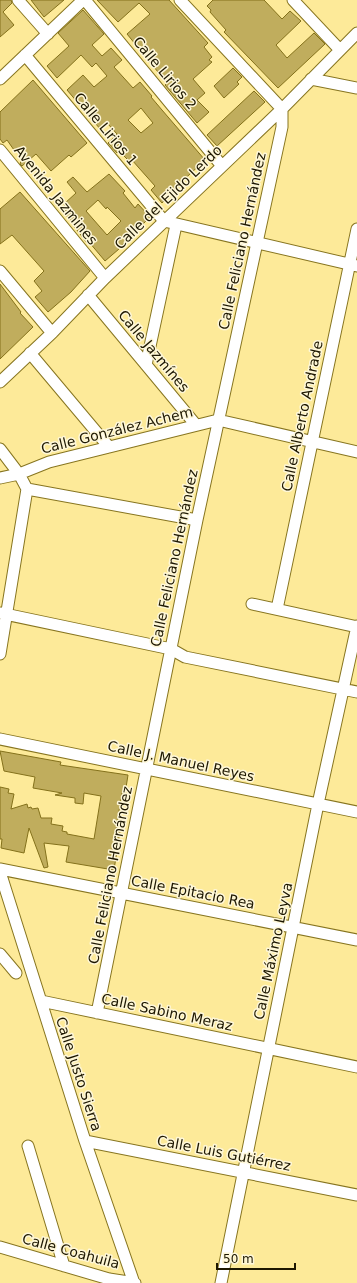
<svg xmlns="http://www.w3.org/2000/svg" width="357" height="1283" viewBox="0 0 357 1283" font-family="'DejaVu Sans',sans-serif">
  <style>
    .building { fill: #c0ad5d; stroke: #84711b; fill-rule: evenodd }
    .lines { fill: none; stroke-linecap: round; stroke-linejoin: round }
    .minor-casing { stroke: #877520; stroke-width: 13 }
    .minor { stroke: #fff; stroke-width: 11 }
    .labels { text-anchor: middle; stroke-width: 3; stroke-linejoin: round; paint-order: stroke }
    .street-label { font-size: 14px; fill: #1d1701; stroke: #fef7d8 }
  </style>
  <rect width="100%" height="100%" fill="#fdea99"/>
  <path class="building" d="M0 0H11L12 3 3 12 14 25 0 37Z
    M31 0H64L44 17Z
    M97 0H169L208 43 204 47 212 57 209 60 212 62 193 79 205 93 197 100 209 112 197 123 165 85 167 83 127 34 150 14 139 3 118 22Z
    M213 0H264L282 19 290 11 301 21 276 45 287 58 314 33 325 44 278 88 224 32 226 30 210 12 211 10 207 6Z
    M83 10 104 34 92 45 102 56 111 48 122 60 114 67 133 88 140 82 152 96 151 97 162 110 205 160 175 188 176 189 162 203 151 190 155 186 139 168 132 160 130 162 119 151 117 153 108 143 117 134 108 124 101 130 67 90 83 75 94 87 107 76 96 63 92 67 81 55 57 78 47 66 69 46 58 33ZM141 108 153 123 141 133 128 120Z
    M233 68 242 77 237 82 239 84 224 98 214 86Z
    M33 80 87 143 71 157 69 155 51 171 36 154 22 166 20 164 23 156 17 150H14L7 140 3 143 0 139V112Z
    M254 91 265 102 217 146 207 135Z
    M109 174 125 191 123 193 135 208 138 204 150 217 119 248V249L105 261 89 242 87 243 73 225 74 224 63 212 67 209 64 204 76 193 67 182 73 177 87 192ZM98 200 106 209 107 207 121 221 107 235 86 211Z
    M20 192 90 271 71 292 48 312 35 297 42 291 34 281 44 271 12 235 0 244V209Z
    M0 284 21 312 20 313 33 327 0 359Z
    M0 751 61 762 60 765 128 775 125 794 122 793 119 811 116 830 120 831 114 870 66 862 69 846 44 843 48 867 44 868 29 828 24 853 1 848 2 839H0V787L9 789 8 793 14 794 11 809 27 804 28 808 31 807 32 809 38 808 41 818H52L51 824 63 826 62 831 67 832V834L94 839 101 796 84 793 83 804 75 803V798L55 795 62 793 33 788 35 777 4 771Z"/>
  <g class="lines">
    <defs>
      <path id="minor" d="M18 0 48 34
        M85 0 222 166
        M293 0 340 50
        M25 55 164 221 357 266
        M0 79 83 0
        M311 79 357 88
        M0 150 105 278
        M0 271 52 333
        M88 295 196 425
        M30 353 109 447
        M146 365 176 225
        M0 382 52 333 105 278 282 109 357 33
        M0 449 19 474 27 489 0 654
        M0 478 19 474 49 462 218 420 357 452
        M27 489 197 520
        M252 604 357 627
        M277 609 357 229
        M0 613 171 649 185 657 357 692
        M0 739 357 812
        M0 869 357 940
        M0 872 85 1141 134 1283
        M0 954 16 973
        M41 1001 357 1067
        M97 1013 197 520 282 127V109L180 0
        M85 1141 357 1195
        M28 1146 64 1266
        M0 1247 109 1279 135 1283
        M221 1283 318 804 357 626"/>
    </defs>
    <use href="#minor" class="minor-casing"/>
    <use href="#minor" class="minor"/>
  </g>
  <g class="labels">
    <g class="street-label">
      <text transform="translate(165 73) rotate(50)" y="5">Calle Lirios 2</text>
      <text transform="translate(106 129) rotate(50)" y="5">Calle Lirios 1</text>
      <text transform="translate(56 195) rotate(51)" y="5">Avenida Jazmines</text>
      <text transform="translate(168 197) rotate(-44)" y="5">Calle del Ejido Lerdo</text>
      <text transform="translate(242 241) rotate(-78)" y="5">Calle Feliciano Hernández</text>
      <text transform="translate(154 351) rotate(50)" y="5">Calle Jazmínes</text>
      <text transform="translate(302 416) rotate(-78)" y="5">Calle Alberto Andrade</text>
      <text transform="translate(117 430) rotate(-14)" y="5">Calle González Achem</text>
      <text transform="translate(174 558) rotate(-78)" y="5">Calle Feliciano Hernández</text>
      <text transform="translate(181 761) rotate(12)" y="5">Calle J. Manuel Reyes</text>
      <text transform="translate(110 875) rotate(-79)" y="5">Calle Feliciano Hernández</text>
      <text transform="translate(193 892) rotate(11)" y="5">Calle Epitacio Rea</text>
      <text transform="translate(273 951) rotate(-78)" y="5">Calle Máximo Leyva</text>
      <text transform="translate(167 1012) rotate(12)" y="5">Calle Sabino Meraz</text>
      <text transform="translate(79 1074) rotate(72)" y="5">Calle Justo Sierra</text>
      <text transform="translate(224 1153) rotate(11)" y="5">Calle Luis Gutiérrez</text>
      <text transform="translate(71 1251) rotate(15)" y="5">Calle Coahuila</text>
    </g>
  </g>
  <path d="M217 1263v6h78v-6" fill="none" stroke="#1d1701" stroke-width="2"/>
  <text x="223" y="1263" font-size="12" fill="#1d1701" stroke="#fef7d8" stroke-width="3" paint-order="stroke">50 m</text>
</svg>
